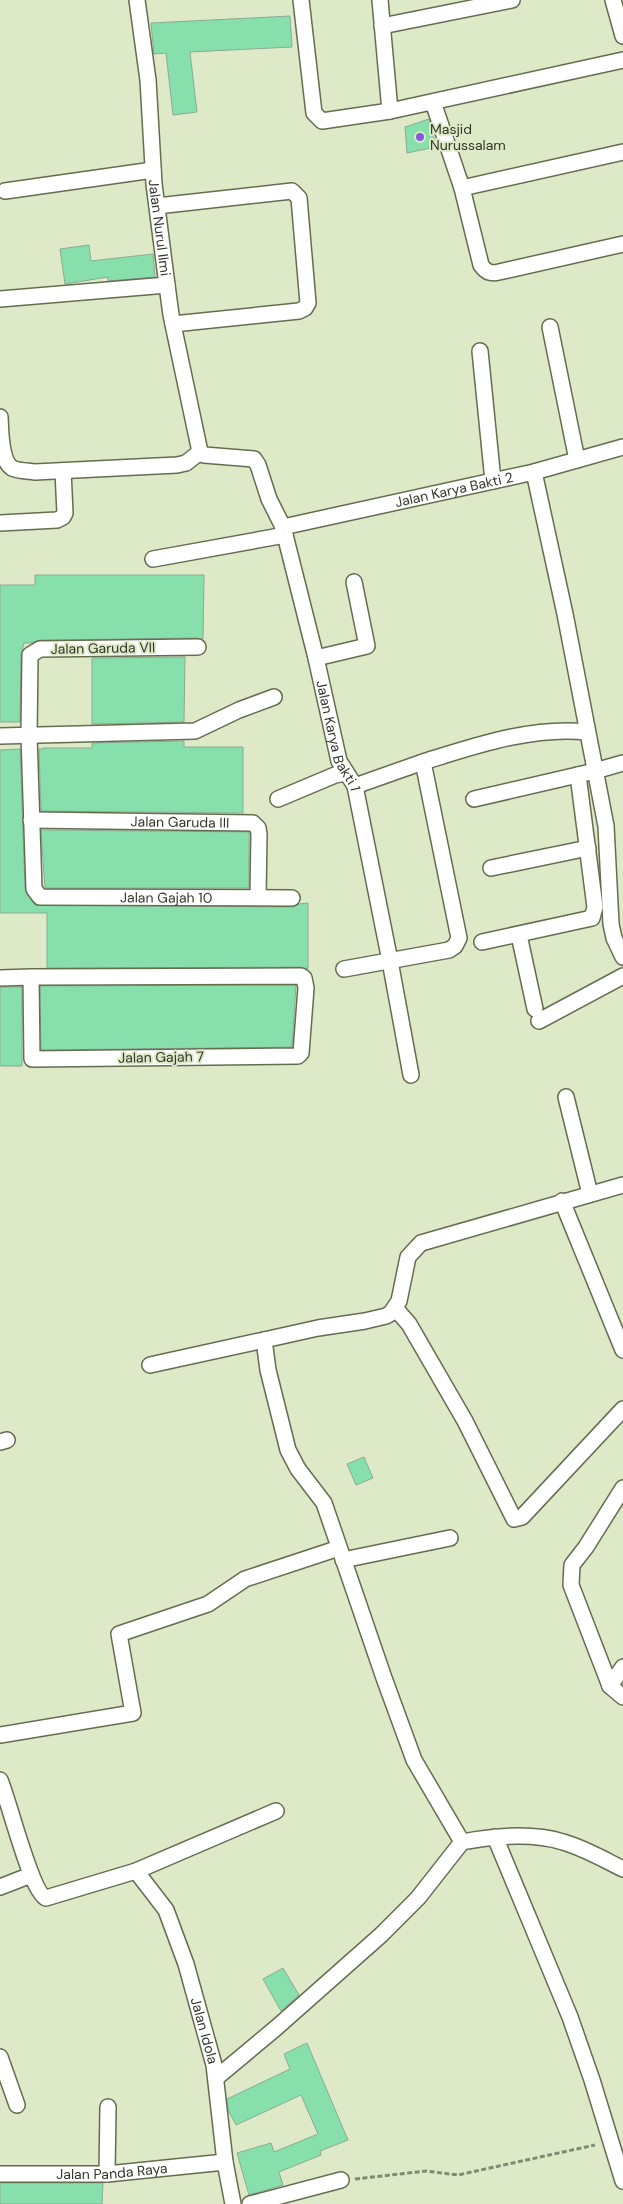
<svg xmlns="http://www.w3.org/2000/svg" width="623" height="2204" viewBox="0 0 623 2204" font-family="'DM Sans',sans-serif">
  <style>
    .building { fill: #87e0ab; stroke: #8baa96 }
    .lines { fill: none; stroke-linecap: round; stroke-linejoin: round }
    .minor-casing { stroke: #646d50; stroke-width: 18 }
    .path { stroke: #818973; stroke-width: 3; stroke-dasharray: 5 2.5; stroke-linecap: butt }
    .minor { stroke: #fff; stroke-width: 15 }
    .poi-dot { fill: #805bd6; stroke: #dee9c8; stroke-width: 2 }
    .labels { text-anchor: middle; stroke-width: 4; stroke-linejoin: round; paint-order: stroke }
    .poi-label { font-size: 14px; fill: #33372a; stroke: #dee9c8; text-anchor: start }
    .street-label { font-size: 14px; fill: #33372a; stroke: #dee9c8 }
  </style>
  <rect width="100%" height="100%" fill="#dee9c8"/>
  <path class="building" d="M290 16 292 47 190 52 197 112 173 115 166 53 154 54 151 23Z
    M429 119 436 147 407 153 405 127Z
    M89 245 91 261 153 254 155 277 108 281V277L65 284 60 249Z
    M35 575H204L203 639 198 638 40 640 31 643H24L21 655 20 722H0V585H35Z
    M185 657 184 722 92 724V658Z
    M184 741V747H243V813L41 811 39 749H43V748H92V743Z
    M20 749 25 889 35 905 292 907 299 904 308 903V969L301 967 47 968V913H0V750Z
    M41 830 249 832V888H45Z
    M296 985 292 1047 41 1050 40 986Z
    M0 987H22V1066H0Z
    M364 1457 373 1478 356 1485 347 1464Z
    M283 1968 299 1995 281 2011 263 1979Z
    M307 2043 348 2140 320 2151 321 2155 279 2172 283 2185 249 2195 237 2153 271 2143 274 2152 318 2134 301 2095 236 2125 228 2110 227 2099 290 2069 284 2054Z
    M0 2183H103L102 2204H0Z"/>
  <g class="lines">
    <defs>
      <g id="minor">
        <path id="s1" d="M137 0 148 80 154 184 167 285 171 315 200 452"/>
        <path d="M301 0 314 113 322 121 390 111 623 60"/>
        <path d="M380 0 390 111"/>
        <path d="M613 0 623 36"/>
        <path d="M382 26 512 0"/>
        <path d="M433 102 462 188 481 265C486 272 490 274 499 272L623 244"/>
        <path d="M462 188 623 152"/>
        <path d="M5 191 153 170"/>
        <path d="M157 206 292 191 299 198 308 303 305 308 299 311 173 324"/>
        <path d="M0 299 167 285"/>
        <path d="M550 327 577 460"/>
        <path d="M480 351 493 481"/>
        <path d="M0 417C1 431 0 460 12 468 18 471 28 471 35 472L177 465 186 463 200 452"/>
        <path id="s2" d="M200 452 204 455 254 459 258 465 269 499 283 527 316 658 339 761 355 786 390 961 411 1075"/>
        <path d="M534 472 565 614 606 826 611 924 614 938 623 957"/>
        <path d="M0 523 57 520 63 517 65 513 63 471"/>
        <path id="s3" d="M283 527 534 472 623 447"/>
        <path d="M153 559 285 535"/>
        <path id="s4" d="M198 647 40 649 30 655 29 736 34 889 40 897 292 898"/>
        <path d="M316 658 367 646 354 582"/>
        <path d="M0 736 195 731 239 710 274 697"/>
        <path d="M355 786 423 762"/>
        <path d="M278 799 335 775 346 773"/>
        <path d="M474 799 595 771 623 763"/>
        <path id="s5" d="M31 820 253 823 258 828 259 834 258 897"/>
        <path d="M491 868 588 848"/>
        <path d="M519 935 535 1009"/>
        <path d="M482 942 592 918 595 907 578 775"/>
        <path d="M344 969 449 950 455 946 459 938 423 762C475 746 532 726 587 732"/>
        <path d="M0 978 31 977 301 976 304 978 306 988 301 1053 298 1056 32 1059 31 977"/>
        <path d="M539 1021 623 976"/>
        <path d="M566 1097 590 1194"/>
        <path d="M562 1201 623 1350"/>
        <path d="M395 1308 409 1324 465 1421 514 1519 522 1517 623 1409"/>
        <path d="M150 1365 264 1340"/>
        <path d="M0 1442 7 1440"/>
        <path d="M623 1488 586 1547 572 1565 571 1585 610 1686 623 1697"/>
        <path d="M343 1560 450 1538"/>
        <path d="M610 1686 623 1667"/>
        <path d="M0 1735 133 1713 119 1634 208 1604 245 1579 339 1548"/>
        <path d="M0 1780C9 1801 31 1892 46 1898L136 1871 276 1811"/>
        <path d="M495 1837 570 2017 592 2080 623 2181"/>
        <path d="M462 1842 414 1760 384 1678 324 1503 298 1469 288 1450 268 1370 264 1340 318 1328 365 1321 386 1316 391 1313 399 1301 408 1257 421 1243 623 1185"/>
        <path id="s6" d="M136 1871 166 1910 186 1964 214 2065 225 2162 233 2204"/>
        <path d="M0 1887 31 1875"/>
        <path d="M0 2057 17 2105"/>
        <path d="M216 2078 276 2028 381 1935 418 1898 462 1842C494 1836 531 1832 563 1842 584 1848 603 1859 623 1869"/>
        <path id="s7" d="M0 2174H107L225 2162"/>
        <path d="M107 2174 108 2107"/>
        <path d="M250 2204 341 2180"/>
      </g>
    </defs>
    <use href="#minor" class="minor-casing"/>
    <path class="path" d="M355 2179 426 2171 458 2175 595 2145"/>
    <use href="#minor" class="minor"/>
  </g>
  <circle class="poi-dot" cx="420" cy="137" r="5"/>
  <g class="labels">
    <g class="poi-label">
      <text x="430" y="134">Masjid<tspan x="430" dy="16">Nurussalam</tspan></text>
    </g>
    <g class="street-label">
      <text dy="5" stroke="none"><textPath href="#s1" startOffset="229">Jalan Nurul Ilmi</textPath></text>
      <text dy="5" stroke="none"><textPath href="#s3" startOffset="175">Jalan Karya Bakti 2</textPath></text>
      <text transform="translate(103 648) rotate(-1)" y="5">Jalan Garuda VII</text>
      <text dy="5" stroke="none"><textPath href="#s2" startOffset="346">Jalan Karya Bakti 1</textPath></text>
      <text dy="5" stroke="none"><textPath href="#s5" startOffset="149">Jalan Garuda III</textPath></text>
      <text dy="5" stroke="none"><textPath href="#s4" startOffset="540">Jalan Gajah 10</textPath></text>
      <text transform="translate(161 1057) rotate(-1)" y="5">Jalan Gajah 7</text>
      <text dy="5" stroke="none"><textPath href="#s6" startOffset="176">Jalan Idola</textPath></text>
      <text dy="5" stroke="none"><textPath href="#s7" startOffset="112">Jalan Panda Raya</textPath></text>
    </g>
  </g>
</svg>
